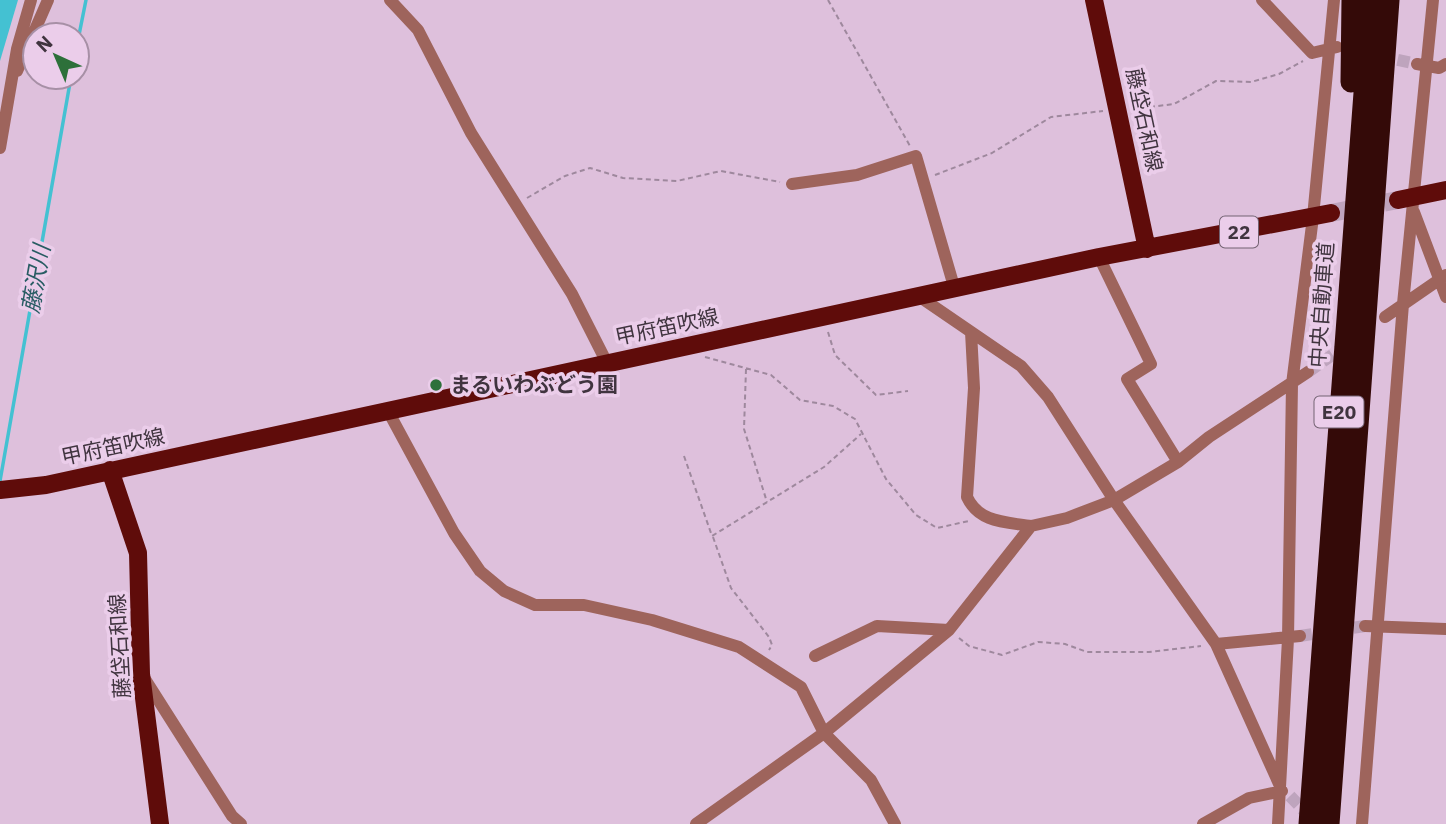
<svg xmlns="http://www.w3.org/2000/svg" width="1446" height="824" viewBox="0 0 1446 824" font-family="'IBM Plex Sans','Noto Sans JP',sans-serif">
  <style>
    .water { fill: #44c1d2 }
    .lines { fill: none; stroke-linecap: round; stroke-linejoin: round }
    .stream { stroke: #44c1d2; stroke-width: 3.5 }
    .minor-tunnel { stroke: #bea4bd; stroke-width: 12; stroke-dasharray: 12 6; stroke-linecap: butt }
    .major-tunnel { stroke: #bea4bd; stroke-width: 18; stroke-dasharray: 18 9; stroke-linecap: butt }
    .path { stroke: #9e889d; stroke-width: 2; stroke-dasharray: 5 3.5; stroke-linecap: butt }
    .minor { stroke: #9e645c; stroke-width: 12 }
    .major { stroke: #5f0c0a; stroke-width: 18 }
    .highway { stroke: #340a08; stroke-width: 21 }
    .poi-dot { fill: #2d703a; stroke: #ebcdea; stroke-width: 2.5 }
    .labels { text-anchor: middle; stroke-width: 7; stroke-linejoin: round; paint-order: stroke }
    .shield { fill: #ebcdea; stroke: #736272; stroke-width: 2 }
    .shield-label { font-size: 19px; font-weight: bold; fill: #40343f }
    .street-label { font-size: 21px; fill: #40343f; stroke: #ebcdea }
    .poi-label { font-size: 21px; font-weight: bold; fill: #40343f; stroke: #ebcdea; text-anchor: start }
    .water-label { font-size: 23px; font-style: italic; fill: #285c63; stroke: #ebcdea }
  </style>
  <rect width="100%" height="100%" fill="#dec0dc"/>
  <path class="water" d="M0 0H18L0 61Z"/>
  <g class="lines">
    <path class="stream" d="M77 45 86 0
      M0 481 71 77"/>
    <path class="minor-tunnel" d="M1380 56 1417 64
      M1308 372 1348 344
      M1300 636 1365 626
      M1290 796 1309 816"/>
    <path class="major-tunnel" d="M1331 213 1398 200"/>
    <path class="path" d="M828 0 910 146
      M1133 109 1174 104 1216 81 1251 82 1279 74 1303 61
      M935 175 992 153 1051 117 1103 111
      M527 198 565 176 590 168 623 178 677 181 721 171 780 182
      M828 332 835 355 876 395 908 391
      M705 357 771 375 800 400 833 406 855 419 886 479 916 515 937 528 969 521
      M746 369 744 429 767 502
      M684 456 712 536 824 467 861 434
      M713 537 731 588 769 637 772 645 769 650
      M959 638 969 646 1002 655 1038 642 1065 644 1087 652H1149L1201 646"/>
    <path class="minor" d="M390 0 418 30 471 133 572 294 607 363
      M1262 0 1312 53 1337 47
      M1417 64 1439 68 1446 64
      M17 71 48 0
      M0 148 17 49 31 0
      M792 184 857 175 916 156 955 290
      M1414 212 1446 297
      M1099 257 1151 364 1127 379 1178 462
      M920 297 1021 366 1048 397 1114 500 1216 644 1280 786
      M1385 317 1446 275
      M971 332 974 388 967 497C979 523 1006 522 1031 526
      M388 411 454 533 480 571 504 591 535 605H584L652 620 739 647 801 687 824 733 871 780 895 824
      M1365 626 1446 629
      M1216 644 1300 636
      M815 656 877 626 949 630
      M143 676 232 816 241 824
      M696 824 824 733 949 630 1031 526 1067 518 1114 500 1178 462 1209 437 1308 372
      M1203 824 1249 798 1282 791
      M1278 824 1288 639 1292 384 1313 217 1334 0
      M1362 824 1403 304 1433 0"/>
    <path class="major" d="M1094 0 1147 249
      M1398 200 1446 190
      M110 470 138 553 141 674 160 824
      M0 490 46 485 1099 257 1331 213"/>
    <path class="highway" d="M1351 82 1352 0
      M1309 824 1371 0
      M1329 824 1389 0"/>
  </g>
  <circle class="poi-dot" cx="436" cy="385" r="7"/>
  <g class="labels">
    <g class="shield">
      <rect x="1220" y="216.5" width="38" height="31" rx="5"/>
      <rect x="1314.5" y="396.5" width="49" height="31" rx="5"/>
    </g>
    <g class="shield-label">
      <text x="1239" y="239">22</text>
      <text x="1339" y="419">E20</text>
    </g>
    <g class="street-label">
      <text transform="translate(1144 120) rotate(78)" y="7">藤垈石和線</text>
      <text transform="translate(1322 305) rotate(-86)" y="7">中央自動車道</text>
      <text transform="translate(667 327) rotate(-12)" y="7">甲府笛吹線</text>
      <text transform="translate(113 447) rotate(-12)" y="7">甲府笛吹線</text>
      <text transform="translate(120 646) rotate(-93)" y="7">藤垈石和線</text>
    </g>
    <g class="poi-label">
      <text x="450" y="392">まるいわぶどう園</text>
    </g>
    <g class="water-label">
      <text transform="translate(36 279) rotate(-80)" y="8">藤沢川</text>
    </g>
  </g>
  <g transform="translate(56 56) rotate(316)"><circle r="33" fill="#ebcdea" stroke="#a790a6" stroke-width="2"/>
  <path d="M0-5L12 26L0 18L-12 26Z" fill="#2d703a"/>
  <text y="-10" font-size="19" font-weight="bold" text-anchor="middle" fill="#40343f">N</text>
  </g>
</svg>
